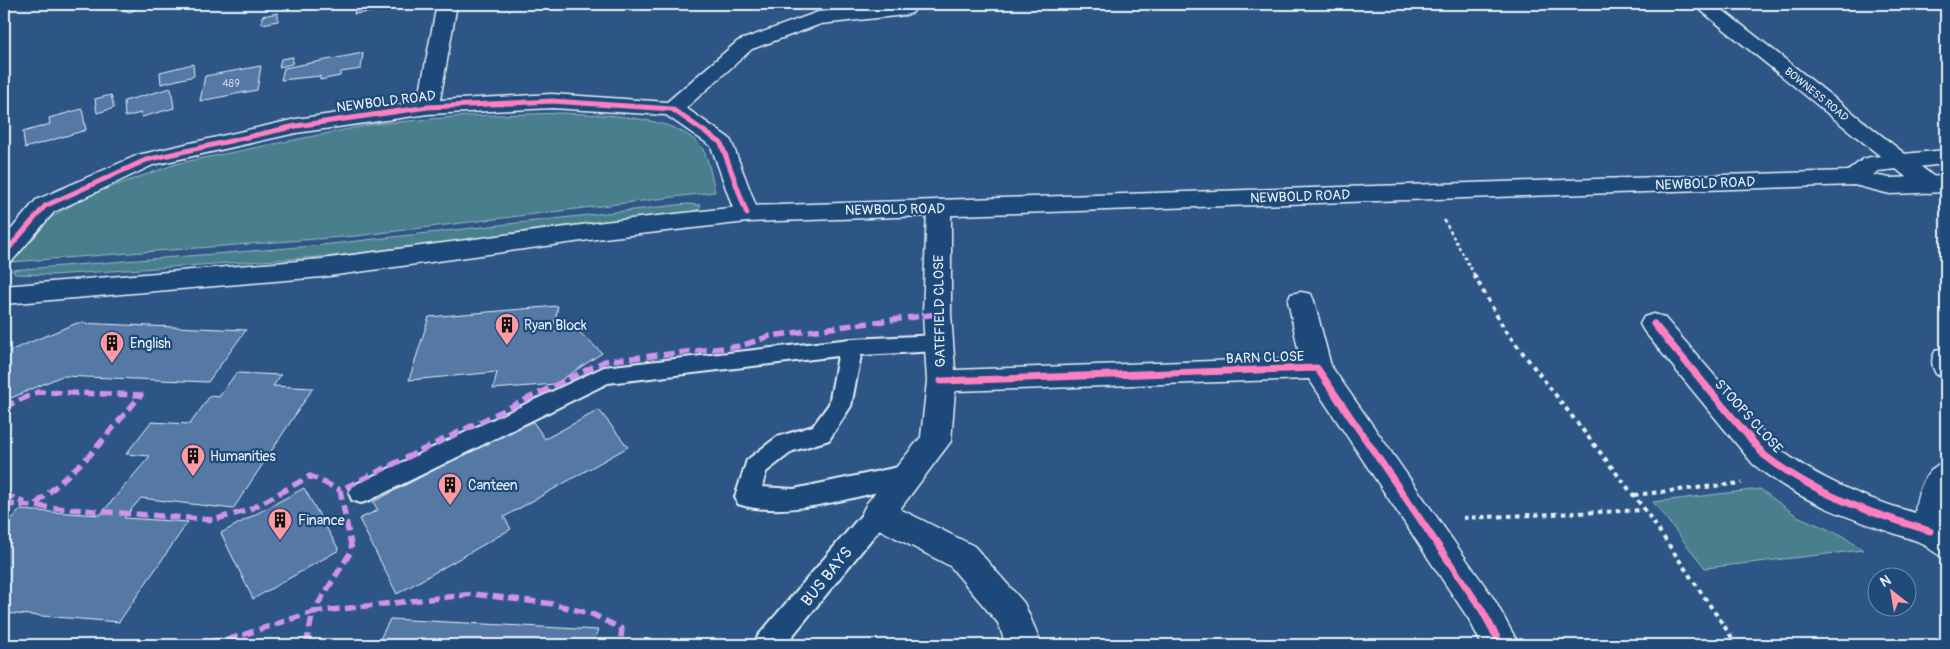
<svg xmlns="http://www.w3.org/2000/svg" width="1950" height="649" viewBox="0 0 1950 649" font-family="Pangolin,sans-serif">
  <style>
    .green { fill: #4a7f8d; stroke: #99b8c2 }
    .building { fill: #5478a5; stroke: #e8f1f8 }
    .lines { fill: none; stroke-linecap: round; stroke-linejoin: round }
    .lane-casing { stroke: #e8f1f8; stroke-width: 4 }
    .street-casing { stroke: #e8f1f8; stroke-width: 3 }
    .secondary-casing { stroke: #e8f1f8; stroke-width: 3 }
    .path-far1 { stroke: #e8f1f8; stroke-width: 2.5; stroke-dasharray: 3 3; stroke-linecap: butt }
    .path { stroke: #e8f1f8; stroke-width: 4; stroke-dasharray: 4.5 4.5; stroke-linecap: butt }
    .lane { fill: #1f4a7a; fill-rule: evenodd }
    .street { fill: #1f4a7a; fill-rule: evenodd }
    .secondary { fill: #1f4a7a; fill-rule: evenodd }
    .quiet { stroke: #d193ec; stroke-width: 5.5; stroke-dasharray: 11 5.5; stroke-linecap: butt }
    .cycleway-far1-casing { stroke: #1f4a7a; stroke-width: 8 }
    .cycleway-casing { stroke: #1f4a7a; stroke-width: 10 }
    .cycleway-far1 { stroke: #ff80c0; stroke-width: 5 }
    .cycleway { stroke: #ff80c0; stroke-width: 7 }
    .labels { text-anchor: middle; stroke-width: 4.5; stroke-linejoin: round; paint-order: stroke }
    .number-label { font-size: 11px; fill: #c3d3e3 }
    .far-street-label { font-size: 11px; fill: #e8f1f8; stroke: #1f4a7a }
    .street-label { font-size: 14px; fill: #e8f1f8; stroke: #1f4a7a }
    .poi-label { font-size: 14px; fill: #e8f1f8; stroke: #1f4a7a; text-anchor: start }
    .near-street-label { font-size: 16px; fill: #e8f1f8; stroke: #1f4a7a }
  </style>
  <rect width="100%" height="100%" fill="#2d5686"/>
  <filter id="ink" filterUnits="userSpaceOnUse"><feTurbulence type="fractalNoise" baseFrequency=".02" numOctaves="2"/><feDisplacementMap in="SourceGraphic" scale="10" xChannelSelector="R" yChannelSelector="G"/><feConvolveMatrix kernelMatrix="1 2 1 2 8 2 1 2 1" color-interpolation-filters="sRGB"/></filter>
  <g filter="url(#ink)">
    <path class="green" d="M561 113C599 115 678 114 702 148 709 159 712 179 715 192L356 236 11 262 47 220 88 195 179 163 374 124 467 116Z
      M686 204 701 205 699 209 688 213 334 256 52 275 15 274 12 270 313 246Z
      M1760 489 1797 516 1841 535 1863 550 1705 568 1653 502Z"/>
    <path class="building" d="M135 4 141 7 130 12 123 10Z
      M357 4H390L388 10 354 14Z
      M278 13V21L262 24V16Z
      M363 53 361 69 341 72 340 76 320 80V76L281 80 284 68Z
      M293 57 292 64 279 67 281 59Z
      M193 64 194 76 161 84 160 72Z
      M261 66 257 90 200 101 205 76Z
      M171 88 174 108 142 117 141 113 125 117 124 101Z
      M111 95 114 108 97 113 95 99Z
      M82 109 86 130 25 148 23 132 50 124 49 118Z
      M558 306 553 331 576 329 602 353 555 384 493 389 497 372 409 380 429 317Z
      M77 323 246 330 208 382 62 376 4 401V353Z
      M236 373 281 375 273 386 313 388 233 509 141 498 124 518 188 522 119 622 4 613V521L9 522 20 510 100 515 150 456 126 454 151 422 190 424 210 396 219 397Z
      M599 410 628 447 504 517 511 529 397 594 359 519 378 510 373 502 531 419 545 439Z
      M304 488 339 550 253 599 221 533Z
      M390 619 598 630 593 645H377Z"/>
    <g class="lines">
      <defs>
        <path id="lane" d="M939 335 947 337 950 343 947 349 939 351 861 355 851 406 829 440 793 451 766 472 762 487 794 489 908 465 917 468 920 475 917 482 908 485C860 495 785 520 738 504L735 497 747 460 777 437 813 426 829 404 838 356 608 383 370 500 361 503 352 500 349 493 352 486 604 367 851 339Z
          M878 503 887 506 890 513 887 520 785 645H754L758 636 869 506Z"/>
        <path id="street" d="M437 4H457L440 100 552 94 667 102 738 41 818 12 899 4 912 5 915 9 912 13 905 15 821 24 752 49 686 108 729 138 732 143 759 214 756 220 747 222 738 220 735 214 711 146 666 115 552 108 428 114 296 133 153 165 54 212 13 260 4 263V238L36 200 138 155 296 119 418 102Z
          M1693 4H1715L1938 180 1942 185 1938 190 1930 193 1922 190Z
          M939 200 948 202 951 208V314L955 370 1300 358 1288 301 1291 294 1301 292 1311 294 1314 301 1331 366 1494 599 1519 645H1482L1470 621 1309 379 955 391 951 441 900 509 974 546 1024 603 1042 645H1006L998 623 950 566 867 523 862 513 867 503 921 437 927 381 923 314 927 208 930 202Z
          M1654 314 1664 317 1775 446C1818 479 1864 498 1915 513 1917 492 1925 468 1946 461V558C1935 555 1927 545 1917 541 1855 520 1804 505 1753 464L1644 331 1640 324 1644 317Z
          M1946 347V377L1936 374C1931 364 1931 359 1936 350Z"/>
        <path id="secondary" d="M1946 150V164L1878 171 1873 175 1890 178 1946 176V192L1890 194 1854 185 747 222 604 238 322 277 4 304V286L322 259 604 222 747 206 1848 171 1863 159 1871 157Z"/>
      </defs>
      <use href="#lane" class="lane-casing"/>
      <use href="#street" class="street-casing"/>
      <use href="#secondary" class="secondary-casing"/>
      <path class="path-far1" d="M1444 220 1475 276"/>
      <path class="path" d="M1474 275 1505 330 1645 510 1737 645
        M1634 495 1742 483
        M1463 518 1644 510"/>
      <use href="#lane" class="lane"/>
      <use href="#street" class="street"/>
      <use href="#secondary" class="secondary"/>
      <path class="quiet" d="M4 407 38 392 141 395 89 456 34 506
        M4 494 25 503
        M4 504 213 520 249 510 310 476 340 490
        M145 645 227 640 313 612 352 550 340 490 605 361 741 346 770 336 937 314
        M306 645 313 612 474 594 553 604 592 614 622 629 620 645"/>
      <defs>
        <path id="cycleway-far1" d="M4 254 45 206 146 160 296 126 428 107 552 101 672 109 721 143 747 214"/>
        <path id="cycleway" d="M1654 324 1764 455C1814 494 1870 513 1930 531
          M941 381 1317 368 1482 610 1501 645"/>
      </defs>
      <use href="#cycleway-far1" class="cycleway-far1-casing"/>
      <use href="#cycleway" class="cycleway-casing"/>
      <use href="#cycleway-far1" class="cycleway-far1"/>
      <use href="#cycleway" class="cycleway"/>
    </g>
  </g>
  <defs>
    <symbol id="building-pin" viewBox="-11 -11 22 30"><path d="M0 17L-7.5 6A9.5 9.5 0 1 1 7.5 6Z" fill="#ff9aa2" stroke="#1f4a7a"/><path d="M-4-6H4V6H1V3H-1V6H-4ZM-2.5-4.3h1.7v1.8h-1.7ZM.8-4.3h1.7v1.8H.8ZM-2.5-1h1.7V.8h-1.7ZM.8-1h1.7V.8H.8Z" fill="#111"/></symbol>
  </defs>
  <g fill-rule="evenodd">
    <use href="#building-pin" x="493" y="311" width="28" height="38"/>
    <use href="#building-pin" x="98" y="329" width="28" height="38"/>
    <use href="#building-pin" x="179" y="442" width="28" height="38"/>
    <use href="#building-pin" x="436" y="471" width="28" height="38"/>
    <use href="#building-pin" x="266" y="506" width="28" height="38"/>
  </g>
  <g class="labels">
    <g class="number-label">
      <text x="231" y="87">489</text>
    </g>
    <g class="far-street-label">
      <text transform="translate(1817 94) rotate(39)" y="4">BOWNESS ROAD</text>
    </g>
    <g class="street-label">
      <text transform="translate(386 101) rotate(-7)" y="5">NEWBOLD ROAD</text>
      <text transform="translate(1705 183) rotate(-2)" y="5">NEWBOLD ROAD</text>
      <text transform="translate(1300 196) rotate(-2)" y="5">NEWBOLD ROAD</text>
      <text transform="translate(895 209) rotate(-1)" y="5">NEWBOLD ROAD</text>
      <text transform="translate(939 311) rotate(-91)" y="5">GATEFIELD CLOSE</text>
      <text transform="translate(1265 357) rotate(-2)" y="5">BARN CLOSE</text>
      <text transform="translate(1749 416) rotate(48)" y="5">STOOPS CLOSE</text>
    </g>
    <g class="poi-label">
      <text x="524" y="330">Ryan Block</text>
      <text x="130" y="348">English</text>
      <text x="210" y="461">Humanities</text>
      <text x="468" y="490">Canteen</text>
      <text x="298" y="525">Finance</text>
    </g>
    <g class="near-street-label">
      <text transform="translate(826 576) rotate(-51)" y="6">BUS BAYS</text>
    </g>
  </g>
  <rect width="1950" height="649" fill="none" stroke="#1f4a7a" stroke-width="20"/>
  <rect x="10" y="10" width="1930" height="629" fill="none" stroke="#e8f1f8" stroke-width="2" filter="url(#ink)"/>
  <g transform="translate(1892 592) rotate(329)"><circle r="24" fill="#1f4a7a" stroke="#6f8dac"/>
  <path d="M0-4L9 19L0 12L-9 19Z" fill="#ff9aa2"/>
  <text y="-8" font-size="14" font-weight="bold" text-anchor="middle" fill="#e8f1f8">N</text>
  </g>
</svg>
